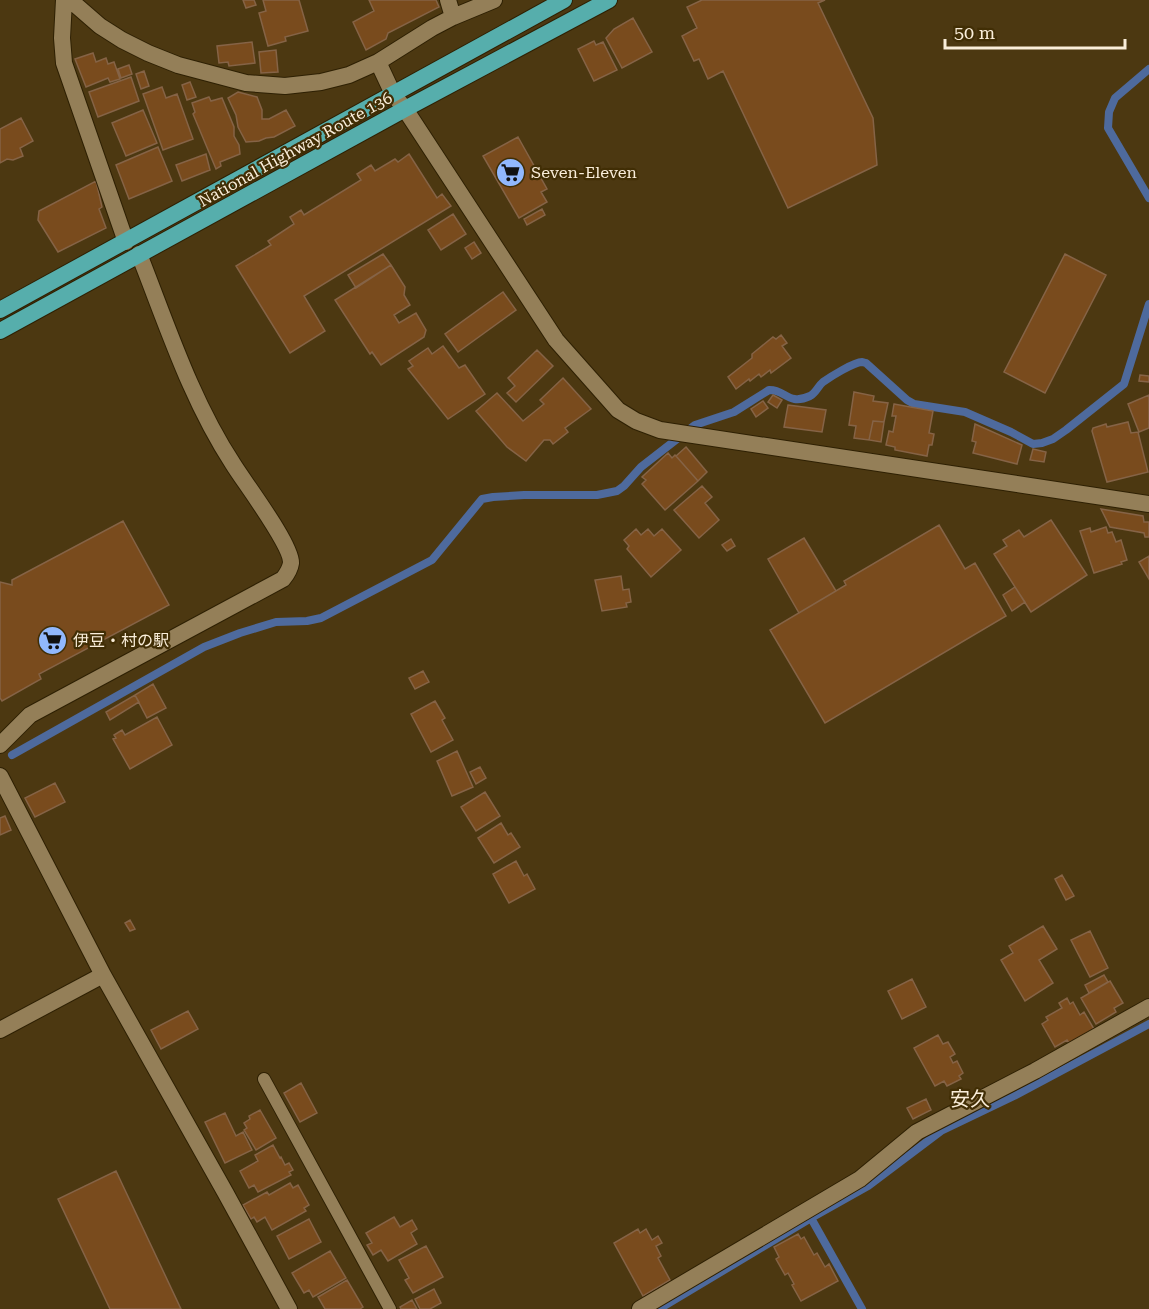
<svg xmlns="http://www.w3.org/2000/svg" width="1149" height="1309" viewBox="0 0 1149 1309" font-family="'Roboto Serif','Noto Sans JP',serif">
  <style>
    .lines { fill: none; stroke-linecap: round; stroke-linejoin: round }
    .stream { stroke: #4e6a9d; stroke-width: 8 }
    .building { fill: #794b1d; stroke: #856346; stroke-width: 1.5 }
    .service-casing { stroke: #2e2003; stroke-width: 14 }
    .minor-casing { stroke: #2e2003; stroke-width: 18 }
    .trunk-casing { stroke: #2e2003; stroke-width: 18 }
    .service { stroke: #947f58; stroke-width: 12 }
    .minor { stroke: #947f58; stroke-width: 16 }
    .trunk { stroke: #56aeac; stroke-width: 16 }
    .labels { text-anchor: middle; stroke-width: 4.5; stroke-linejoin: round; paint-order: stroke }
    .street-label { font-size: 16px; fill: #faeeda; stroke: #412e05 }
    .poi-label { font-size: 16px; fill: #faeeda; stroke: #412e05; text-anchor: start }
    .quarter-label { font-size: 20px; fill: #faeeda; stroke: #412e05 }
  </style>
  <rect width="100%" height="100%" fill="#4c3811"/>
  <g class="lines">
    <path class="stream" d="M1149 69 1115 98 1109 112 1108 128 1149 198
      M12 755 204 647 240 633 276 622 307 621 321 618 432 560 482 499 493 497 524 495H597L617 491 624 486 641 467 695 425 734 412 769 390C785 389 788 406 810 396 816 393 818 386 823 382 830 377 854 362 862 362 863 362 865 363 866 363L907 400 914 404 965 412 1011 432 1033 444 1042 443 1053 439 1066 430 1124 384 1149 304
      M811 1218 862 1309
      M659 1309 811 1218 868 1186 941 1131 1014 1096 1149 1024"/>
  </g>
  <path class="building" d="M243 0H254L256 5 246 8Z
    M263 0H299L308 31 285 37 286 41 268 46 259 13 266 11Z
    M369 0H436L439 7 388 33 386 39 366 50 353 22 374 11Z
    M702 0H825L818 3 873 118 877 165 788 208 723 71 708 79 699 59 694 61 682 36 697 28 687 7Z
    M633 18 652 52 622 68 606 38 614 29Z
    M594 41 596 45 603 42 617 70 594 81 578 49Z
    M252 42 255 63 229 66 228 62 219 63 217 46Z
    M276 50 278 72 261 73 259 52Z
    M93 53 96 62 106 58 108 64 114 62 120 79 110 82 108 78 86 87 75 59Z
    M129 65 132 74 121 78 118 69Z
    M144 71 149 86 141 89 136 74Z
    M131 77 139 101 98 117 89 92Z
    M190 82 196 97 187 100 182 85Z
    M162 87 166 98 177 94 193 139 163 150 143 94Z
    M238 92 257 97 262 110V119H269L286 110 295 126 274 137 266 138 259 141 246 142 238 127 236 115 228 98Z
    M209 97 211 101 222 98 234 127V136L239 145 240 154 220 162 221 166 216 169 193 114 195 112 192 103Z
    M143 110 157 143 126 156 112 123Z
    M21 118 33 141 20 148 23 156 13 160 7 159 0 163V129Z
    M518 137 547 189 541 192 547 202 519 218 483 156Z
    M158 147 172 181 129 199 116 165Z
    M206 154 210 170 182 181 176 165Z
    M409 154 437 198 442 194 451 206 304 296 325 331 290 353 236 266 271 245 268 241 294 224 290 217 301 210 304 215 361 180 357 174 371 165 375 171 395 159 398 162Z
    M96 181 102 207 99 209 106 228 58 252 38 220 39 211Z
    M542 209 545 215 527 225 524 219Z
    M453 214 466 234 441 250 428 230Z
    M474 242 481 253 472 259 465 248Z
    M383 254 391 265 356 288 348 275Z
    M1065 254 1106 275 1045 393 1004 372Z
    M391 265 405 287 404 295 410 305 394 315 399 323 416 313 426 330 424 337 381 365 372 352 370 354 335 300Z
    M503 292 516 310 458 352 445 334Z
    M781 335 787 343 782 346 791 358 771 373 770 370 761 377 759 374 750 381 749 379 736 389 728 377 752 358V354L773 337 776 339Z
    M443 346 459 368 465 365 485 394 448 419 408 369 413 366 409 361 428 348 432 354Z
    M537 350 553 366 516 402 507 393 515 386 508 378Z
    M1140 375 1149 376V382L1139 381Z
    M563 378 591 409 565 428 568 432 553 444 550 440H544L526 461 507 447 476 411 497 393 523 421 544 404 540 400Z
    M854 392 874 396 873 401 888 403 884 422 873 421 869 440 854 438 856 426 849 425Z
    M773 395 782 400 777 408 768 402Z
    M1149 395V428L1139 432 1128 404Z
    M763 401 768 408 756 417 751 409Z
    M894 404 933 411 929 433 934 434 932 445H929L927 456 895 450V447L886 445 889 431 893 432 896 416H892Z
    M788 405 826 410 822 432 784 427Z
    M873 421 884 422 881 442 869 440Z
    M1128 422 1131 433 1138 432 1148 472 1107 482 1092 431 1093 428 1106 424 1107 427Z
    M975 424 1022 445 1017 464 973 453 976 442 972 441Z
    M686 447 707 472 698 481 676 456Z
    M1033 449 1046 452 1044 462 1030 460Z
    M668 453 672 458 675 455 676 456 698 481 665 510 642 484 646 480 642 477Z
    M702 486 712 497 705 503 719 520 699 538 674 510Z
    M1101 509 1143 516 1144 522H1149V537H1145L1144 533 1110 527Z
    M1051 520 1087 575 1031 612 994 554 1007 546 1003 540 1019 530 1024 537Z
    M123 521 169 605 39 674 41 679 2 701 0 698V582L12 585V580Z
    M939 525 965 569 975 563 1006 616 825 723 770 630 846 585 844 581Z
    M1106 527 1108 533 1112 532 1116 542 1121 540 1127 560 1121 562 1122 564 1094 573 1080 531 1090 528 1091 532Z
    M636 529 641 535 648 529 654 536 662 529 681 550 651 577 627 549 629 546 624 540Z
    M804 538 836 591 799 613 768 559Z
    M731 539 735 546 727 551 722 545Z
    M1149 556V579L1139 562Z
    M621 576 623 590 629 589 631 602 626 603 627 607 602 611 595 580Z
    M1015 587 1025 602 1012 611 1003 595Z
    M423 671 429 682 415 689 409 678Z
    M153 684 166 708 147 718 135 695Z
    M135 695 139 702 110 720 106 712Z
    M435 701 445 718 442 720 453 740 431 752 411 714Z
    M157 717 172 745 130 769 113 739 116 738 114 735 122 730 125 735Z
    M457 751 473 787 452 796 437 761Z
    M480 767 486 778 476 784 470 772Z
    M55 783 65 802 35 817 25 798Z
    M485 792 500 816 476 831 461 807Z
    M5 816 11 830 0 835V818Z
    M501 823 508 835 511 833 520 847 494 863 478 838Z
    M516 861 524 876 527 874 535 889 509 903 493 874Z
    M1062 875 1074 896 1066 900 1055 879Z
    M130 920 135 929 130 931 125 923Z
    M1043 926 1057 949 1039 960 1053 983 1025 1001 1001 960 1013 953 1009 946Z
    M1090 931 1108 968 1090 977 1071 940Z
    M1104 975 1108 982 1089 993 1085 985Z
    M912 979 926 1007 902 1019 888 991Z
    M1110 981 1123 1003 1114 1008 1116 1012 1096 1024 1081 998Z
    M1067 998 1070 1004 1073 1002 1080 1015 1084 1012 1094 1029 1069 1043 1067 1040 1055 1047 1042 1024 1048 1020 1046 1017 1062 1008 1059 1003Z
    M188 1011 198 1029 161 1049 151 1030Z
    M938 1035 943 1044 948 1042 955 1054 950 1057 953 1063 957 1061 963 1073 959 1076 961 1079 947 1086 944 1081 935 1086 914 1048Z
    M301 1083 317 1113 300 1122 284 1093Z
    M926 1099 931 1110 913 1119 907 1108Z
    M260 1110 276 1138 256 1150 244 1130 247 1128 244 1123 250 1119 249 1116Z
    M225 1113 236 1136 243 1132 252 1150 225 1163 205 1122Z
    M273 1145 280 1158 281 1157 285 1165 289 1163 293 1170 289 1172 291 1175 258 1192 254 1185 249 1188 240 1171 258 1161 255 1155Z
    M116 1171 181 1309H110L58 1199Z
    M290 1183 293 1188 298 1185 309 1205 304 1208 306 1211 272 1230 265 1217 257 1222 254 1217 251 1219 243 1205 267 1192 269 1195Z
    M394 1217 400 1227 412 1220 417 1229 411 1233 417 1244 388 1261 381 1250 373 1255 367 1245 372 1243 366 1233Z
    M309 1219 321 1242 289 1259 277 1236Z
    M638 1229 640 1233 646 1229 652 1240 658 1236 662 1243 656 1246 661 1256 658 1258 670 1280 643 1296 614 1243Z
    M798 1234 801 1239 804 1237 814 1255 817 1253 825 1267 829 1264 838 1281 801 1301 792 1285 794 1284 788 1273 785 1275 776 1259 779 1257 774 1247Z
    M426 1246 443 1277 413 1293 405 1280 409 1278 399 1260Z
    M330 1251 346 1278 313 1297 309 1290 304 1293 292 1273Z
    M347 1280 363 1307 360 1309H325L318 1297Z
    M434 1289 441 1303 430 1309H420L415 1299Z
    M412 1300 417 1309H401L400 1307Z"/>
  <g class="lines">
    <defs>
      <path id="service" d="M264 1079 390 1309"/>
      <path id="minor" d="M64 0 62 38 64 63 126 242
        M70 0 100 26 122 40 148 53 178 65 246 83 285 86 321 82 349 75 378 62 393 94 405 109 556 340 618 410 636 421 660 430 1149 504
        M448 0 453 17
        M378 62 432 28 453 17 494 0
        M0 745 30 715 283 579C287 574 290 570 291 563 292 545 244 482 233 464 191 400 167 325 139 254
        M0 776 103 975 225 1192 289 1309
        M0 1030 103 975
        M640 1309 860 1179 917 1132 1035 1071 1149 1007"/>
      <path id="trunk" d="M0 310 564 0
        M0 331 405 109 609 0"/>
    </defs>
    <use href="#service" class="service-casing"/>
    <use href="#minor" class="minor-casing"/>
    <use href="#trunk" class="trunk-casing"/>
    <use href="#service" class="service"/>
    <use href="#minor" class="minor"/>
    <use href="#trunk" class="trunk"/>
  </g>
  <defs>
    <symbol id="supermarket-disc" viewBox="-11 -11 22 22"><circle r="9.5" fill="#91b8fd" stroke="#412e05"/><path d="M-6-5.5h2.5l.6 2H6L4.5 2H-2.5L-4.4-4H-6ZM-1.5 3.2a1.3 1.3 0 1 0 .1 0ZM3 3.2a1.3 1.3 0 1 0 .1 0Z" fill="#111"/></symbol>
  </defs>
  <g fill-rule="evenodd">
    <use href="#supermarket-disc" x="494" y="156" width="33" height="33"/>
    <use href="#supermarket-disc" x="36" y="624" width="33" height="33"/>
  </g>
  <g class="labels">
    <g class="street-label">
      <text transform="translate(295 149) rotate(-29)" y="6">National Highway Route 136</text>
    </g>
    <g class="poi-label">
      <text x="531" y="178">Seven-Eleven</text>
      <text x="73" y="646">伊豆・村の駅</text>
    </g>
    <g class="quarter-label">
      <text x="970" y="1106">安久</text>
    </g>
  </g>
  <path d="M945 39v9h180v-9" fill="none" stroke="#faeeda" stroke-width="3"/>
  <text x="954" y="39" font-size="18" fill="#faeeda" stroke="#412e05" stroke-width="4.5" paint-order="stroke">50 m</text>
</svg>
